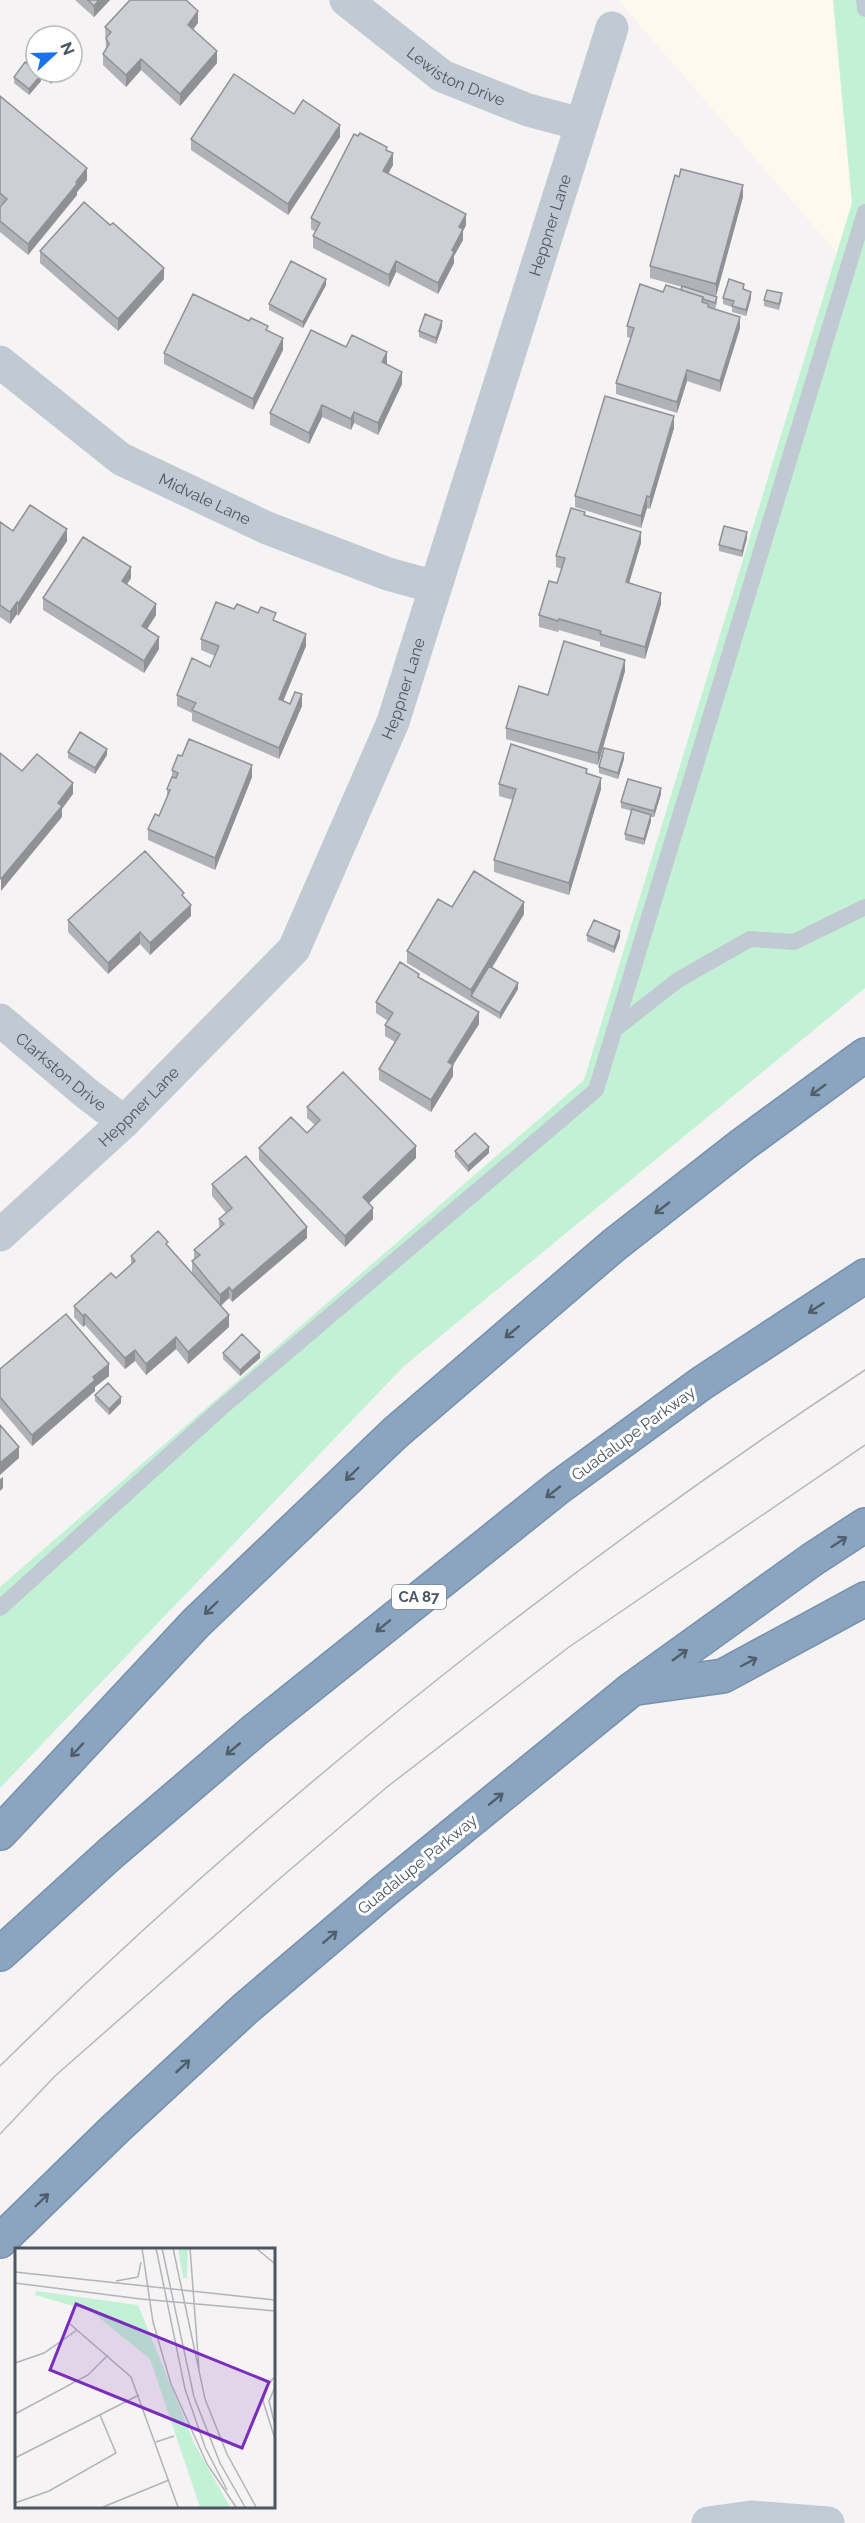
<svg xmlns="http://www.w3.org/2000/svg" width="865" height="2523" viewBox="0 0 865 2523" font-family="Raleway,sans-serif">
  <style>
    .commercial { fill: #fdf9ef }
    .green { fill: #c3f1d5 }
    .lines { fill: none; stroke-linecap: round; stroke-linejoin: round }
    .highway-casing { stroke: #7690ad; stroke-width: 36 }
    .lane { stroke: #c1cad2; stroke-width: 16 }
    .street { stroke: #c1cad2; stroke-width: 33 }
    .secondary { stroke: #c1cbd6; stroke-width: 33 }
    .highway { stroke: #8ba5c1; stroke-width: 33 }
    .tram { stroke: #b5b8bd; stroke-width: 1.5 }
    .wall { fill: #b0b2b7 }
    .shaded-wall { fill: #909195 }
    .building { fill: #cdcfd5; stroke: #909195; stroke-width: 1.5 }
    .oneway { stroke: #505e6b }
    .labels { text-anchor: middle; stroke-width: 6; stroke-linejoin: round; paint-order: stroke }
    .shield { fill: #fff; stroke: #808990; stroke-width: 1.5 }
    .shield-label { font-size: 15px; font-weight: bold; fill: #4a5661 }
    .street-label { font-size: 16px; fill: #4a5661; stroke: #fff }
    .inset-road { fill: none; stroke: #b1b4b9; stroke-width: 1.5 }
    .view { fill: #7b2cbf; fill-opacity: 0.15; stroke: #7b2cbf; stroke-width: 3 }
    .inset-edge { fill: none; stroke: #4a5661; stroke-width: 3 }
  </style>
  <rect width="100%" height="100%" fill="#f5f3f3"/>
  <path class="commercial" d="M618 0H833L852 203 837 253Z"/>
  <path class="green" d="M833 0H865V988L404 1366 0 1788V1587L584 1080 852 203Z"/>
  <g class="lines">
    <defs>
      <path id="highway" d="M637 1688 723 1676 865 1599
        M0 1833 196 1623 395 1433 614 1245 742 1145 865 1055
        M0 1954 111 1853 255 1730 559 1487 702 1383 865 1276
        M0 2241 114 2130 246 2008 385 1890 632 1689 813 1559 865 1525"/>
    </defs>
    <use href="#highway" class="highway-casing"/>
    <path class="lane" d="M864 0 865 9
      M614 1030 678 980 750 939 794 942 865 907
      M0 1608 220 1409 596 1090 865 212"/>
    <g class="street">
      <path id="s1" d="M346 0 442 76 528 110 581 124"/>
      <path id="s2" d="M0 362 121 459 267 528 388 574 435 587"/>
      <path id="s3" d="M0 1020 86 1093 124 1122"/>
      <path id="s4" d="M0 1235 124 1122 294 949 393 722 612 28"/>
    </g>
    <path class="secondary" d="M708 2523 751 2517 828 2523"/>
    <use href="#highway" class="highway"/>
    <path class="tram" d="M0 2066C263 1807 557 1573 865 1370
      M0 2134 55 2076 278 1880 387 1787 569 1647 865 1445"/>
  </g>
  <path class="wall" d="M75 0H110L94 17Z
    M198 23 193 29 217 63 180 106 141 70 126 87 103 65V54L106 49 105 27Z
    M36 49V70L26 62V56Z
    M38 72H58V75L51 84Z
    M14 77 41 81 29 95 14 83Z
    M0 96 87 180 77 192V195L28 255 0 232V207L2 206 0 204Z
    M294 114 340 137 288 215 191 150V139Z
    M387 151 393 165 388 174 466 225 463 231V240L454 256V263L438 294 396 272 389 287 313 248V236L316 232 311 229V218Z
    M743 197 716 296 717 303 715 309 740 328 720 392 687 381 677 413 616 394V383L631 338 627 337V326L663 292 681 290 682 287 650 278V266Z
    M40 251 164 279 118 331 40 263Z
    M326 285 303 328 269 310V304Z
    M744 289 751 298 746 316 732 312V307L723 304V298Z
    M782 299 779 310 764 306V300Z
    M442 327 436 344 419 337V331Z
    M268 330 283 350 253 410 164 364V353Z
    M346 347 387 363 386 365 402 384 378 435 354 423 351 430 322 417 309 444 270 425V413Z
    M674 428 650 509 647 508 641 528 575 507V496Z
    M585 515 641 543 629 583 661 604 645 659 600 646V642L559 630 558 632 539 627V615L557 583 562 569 556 567V556Z
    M0 522 13 531 67 541 18 616 17 614 10 624 0 617Z
    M747 538 742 557 719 551V545Z
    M131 578 127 584 156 615 147 629 159 649 144 673 43 610V598Z
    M234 609 276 621 306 646 283 701 290 704 302 706 279 759 192 721V713L177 706V695L210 667 215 656 201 650V639Z
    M625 671 598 765 506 739V728L548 695Z
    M68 752 107 755 95 774 68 758Z
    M624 759 618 779 599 773V767Z
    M172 770 252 777 215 870 148 840V829L159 816 167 797V789L172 778Z
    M587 773 601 789 569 895 494 872V860L513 800 499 796V784Z
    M661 794 654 817H651V821L644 845 625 840V834L632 811 621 808V802Z
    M184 897 191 916 150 955 140 944 108 974 68 932V920Z
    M452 907 524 914 492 968 518 989 500 1019 407 963V951Z
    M587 935 620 937 614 953 587 941Z
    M419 978 479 1024 453 1065V1076L431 1112 379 1080V1069L395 1042 385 1036V1025L388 1021 376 1013V1002Z
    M307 1107 416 1158 369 1203 373 1219 345 1247 259 1160V1148L307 1133 315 1125 307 1118Z
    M455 1151 489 1153 468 1172 455 1157Z
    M212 1184 307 1238 232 1302 229 1298 221 1306 229 1327 188 1364 176 1349 146 1375 135 1361 125 1369 85 1325 83 1327 74 1317V1306L116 1278 131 1265V1256L168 1247 192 1273V1261L194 1259V1250L219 1228V1219L226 1213 212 1196Z
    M223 1353 260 1358 240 1376 223 1359Z
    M0 1369 109 1376 95 1387V1391L32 1446 0 1408Z
    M95 1395 121 1403 109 1415 95 1401Z"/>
  <path class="shaded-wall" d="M99 0H110L94 17V6Z
    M198 11V23L188 36V25Z
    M217 51V63L180 106V94Z
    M141 59V70L126 87V75Z
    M56 72H58V75L51 84V78Z
    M41 75V81L29 95V89Z
    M340 125V137L288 215V204Z
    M393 153V165L383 183V171Z
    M87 168V180L77 192V195L28 255V244Z
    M743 185V197L716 296V284Z
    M466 214V225L463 231V240L454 256V263L438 294V283L452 250 459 227Z
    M396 261V272L389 287V275Z
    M164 268V279L118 331V319Z
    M326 279V285L303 328V322Z
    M751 292V298L746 316V310Z
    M740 317V328L720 392V381Z
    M442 321V327L436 344V338Z
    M283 338V350L253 410V399Z
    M387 352V363L382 374V362Z
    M687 370V381L677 413V402Z
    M402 372V384L378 435V423Z
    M322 405V417L309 444V433Z
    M354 412V423L351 430V419Z
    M674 416V428L650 509V497Z
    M647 496V508L641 528V516Z
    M67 529V541L18 616V604Z
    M641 532V543L626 593V582Z
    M747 532V538L742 557V551Z
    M131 567V578L122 592V581Z
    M661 593V604L645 659V647Z
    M17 602V614L10 624V612Z
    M156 604V615L142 637V626Z
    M306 634V646L279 711V699Z
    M159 637V649L144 673V661Z
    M625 660V671L598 765V753Z
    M302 694V706L279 759V748Z
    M107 749V755L95 774V768Z
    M624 753V759L618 779V773Z
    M252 765V777L215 870V858Z
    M601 778V789L569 895V883Z
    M73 783V794L62 809V817L1 891V879Z
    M661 788V794L654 817V811Z
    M651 815V821L644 845V839Z
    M524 902V914L474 997 471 996V990Z
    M191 905V916L150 955V943Z
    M620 931V937L614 953V947Z
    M140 932V944L108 974V963Z
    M518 983V989L500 1019V1013Z
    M479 1012V1024L453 1065V1076L431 1112V1100L448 1062Z
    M416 1146V1158L363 1209V1197Z
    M489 1147V1153L468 1172V1166Z
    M373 1208V1219L345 1247V1236Z
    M307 1227V1238L232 1302V1291Z
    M229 1287V1298L220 1306V1295Z
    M85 1314V1325L83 1327V1316Z
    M229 1315V1327L188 1364V1352Z
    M176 1337V1349L146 1375V1364Z
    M135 1350V1361L125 1369V1358Z
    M260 1352V1358L240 1376V1370Z
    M109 1364V1376L95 1387V1391L32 1446V1435L93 1377Z
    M121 1397V1403L109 1415V1409Z
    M19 1447V1458L0 1475V1463Z
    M3 1477V1488L0 1491V1479Z"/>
  <path class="building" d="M88 0H99L94 6Z
    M130 0H186L198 11 188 25 217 51 180 94 141 59 126 75 103 54 109 44 106 38 111 32 105 27Z
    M34 47 36 49V64L26 56Z
    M25 62 36 71V72L41 75 29 89 14 77Z
    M45 72H56L51 78Z
    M234 74 294 114 303 100 340 125 288 204 191 139Z
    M0 96 87 168 76 182 77 184 28 244 0 221V207L7 199 0 193Z
    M360 133 387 147 386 150 393 153 383 171 466 214 459 227 463 229 452 250 454 252 438 283 396 261 389 275 313 236 320 223 311 218 354 134 358 136Z
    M681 169 743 185 716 284 650 266 675 175 679 177Z
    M84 202 110 225 113 223 164 268 118 319 40 251Z
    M291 261 326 279 303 322 269 304Z
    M729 279 744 284 743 289 751 292 746 310 732 306 734 301 723 298Z
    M640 284 663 292 666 285 703 297 702 302 708 304V307L740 317 720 381 687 370 677 402 616 383 634 328 627 326Z
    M682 286 717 297 715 303 703 299V297L681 290Z
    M767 290 782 293 779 304 764 300Z
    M193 294 249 321 251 318 268 326 266 330 283 338 253 399 164 353Z
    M425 314 442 321 436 338 419 331Z
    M311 330 346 347 352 335 387 352 382 362 402 372 378 423 354 412 351 419 322 405 309 433 270 413Z
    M605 396 674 416 650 497 647 496 641 516 575 496Z
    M30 505 67 529 18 604 17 602 10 612 0 605V522L13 531Z
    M571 508 585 512 584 515 641 532 626 582 661 593 645 647 600 634 601 631 559 619 558 621 539 615 549 581 557 583 565 558 556 556Z
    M724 526 747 532 742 551 719 545Z
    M83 537 131 567 122 581 156 604 142 626 159 637 144 661 43 598Z
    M216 602 234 609 237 604 258 613 261 607 276 613 273 620 306 634 279 699 290 704 295 692 302 694 279 748 192 710 196 703 177 695 192 658 210 667 219 646 201 639Z
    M564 641 625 660 598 753 506 728 519 686 548 695Z
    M80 732 107 749 95 768 68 752Z
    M189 739 252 765 215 858 148 829 155 814 159 816 170 790 167 789 172 777 176 778 178 773 172 770 178 755 182 756Z
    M511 744 587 769 586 773 601 778 569 883 494 860 516 789 499 784Z
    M604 748 624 753 618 773 599 767Z
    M0 753 22 771 37 754 73 783 58 803 62 806 1 879 0 878Z
    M628 779 661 788 654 811 621 802Z
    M632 809 651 815 644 839 625 834Z
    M145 851 184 893 182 895 191 905 150 943 140 932 108 963 68 920Z
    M474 871 524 902 471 990 407 951 438 899 452 907Z
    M594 920 620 931 614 947 587 935Z
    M400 962 419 974 418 977 479 1012 448 1062 453 1065 431 1100 379 1069 400 1034 385 1025 393 1013 376 1002Z
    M489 966 518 983 500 1013 471 996Z
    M343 1072 416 1146 363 1197 373 1208 345 1236 259 1148 291 1117 307 1133 320 1120 307 1107Z
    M475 1133 489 1147 468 1166 455 1151Z
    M246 1156 307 1227 232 1291 229 1287 220 1295 192 1261 200 1255 194 1250 224 1224 219 1219 232 1208 212 1184Z
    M158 1231 168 1242 166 1244 229 1315 188 1352 176 1337 146 1364 135 1350 125 1358 85 1314 83 1316 74 1306 111 1273 116 1278 135 1261 131 1256Z
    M66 1314 109 1364 93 1377 95 1380 32 1435 0 1397V1369Z
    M242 1334 260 1352 240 1370 223 1353Z
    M108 1383 121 1397 109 1409 95 1395Z
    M0 1425 19 1447 0 1463Z"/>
  <defs><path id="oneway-shaft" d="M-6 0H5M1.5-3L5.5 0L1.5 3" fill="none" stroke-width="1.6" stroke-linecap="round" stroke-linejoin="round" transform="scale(1.5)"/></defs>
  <g class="oneway">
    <use href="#oneway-shaft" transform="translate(818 1090) rotate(144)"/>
    <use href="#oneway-shaft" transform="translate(662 1208) rotate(142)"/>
    <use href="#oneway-shaft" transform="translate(816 1308) rotate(147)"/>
    <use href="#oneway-shaft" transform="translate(512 1332) rotate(140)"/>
    <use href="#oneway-shaft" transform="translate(352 1474) rotate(136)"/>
    <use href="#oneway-shaft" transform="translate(553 1492) rotate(142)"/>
    <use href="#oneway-shaft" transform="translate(839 1542) rotate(-33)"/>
    <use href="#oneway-shaft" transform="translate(211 1608) rotate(136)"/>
    <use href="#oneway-shaft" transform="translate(383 1626) rotate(141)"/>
    <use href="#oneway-shaft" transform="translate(680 1655) rotate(-36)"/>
    <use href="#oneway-shaft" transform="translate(749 1662) rotate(-28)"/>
    <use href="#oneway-shaft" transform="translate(233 1749) rotate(140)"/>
    <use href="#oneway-shaft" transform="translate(77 1750) rotate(133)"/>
    <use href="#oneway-shaft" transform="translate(496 1799) rotate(-39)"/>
    <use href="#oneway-shaft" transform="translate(330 1937) rotate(-41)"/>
    <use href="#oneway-shaft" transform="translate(183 2066) rotate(-43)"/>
    <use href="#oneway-shaft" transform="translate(42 2200) rotate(-44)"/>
  </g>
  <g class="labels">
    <rect class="shield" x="392" y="1585" width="54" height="24" rx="4.5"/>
    <g class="shield-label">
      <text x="419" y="1602">CA 87</text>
    </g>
    <g class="street-label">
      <text dy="6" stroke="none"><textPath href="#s1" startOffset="135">Lewiston Drive</textPath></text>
      <text dy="6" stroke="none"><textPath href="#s4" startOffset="1179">Heppner Lane</textPath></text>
      <text dy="6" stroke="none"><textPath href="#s2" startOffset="248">Midvale Lane</textPath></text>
      <text dy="6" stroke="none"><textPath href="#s4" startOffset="693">Heppner Lane</textPath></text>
      <text dy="6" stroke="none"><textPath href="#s3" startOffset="80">Clarkston Drive</textPath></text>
      <text dy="6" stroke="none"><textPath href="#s4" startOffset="189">Heppner Lane</textPath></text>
      <text transform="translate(633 1433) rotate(-36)" y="6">Guadalupe Parkway</text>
      <text transform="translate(417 1864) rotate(-39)" y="6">Guadalupe Parkway</text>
    </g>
  </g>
  <g transform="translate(15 2248)">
    <rect width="260" height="260" fill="#f5f3f3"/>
    <path d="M163 0H173L172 30H168ZM21 43 123 57 180 197 215 259H185L135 111 76 63 20 47Z" fill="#c3f1d5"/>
    <path class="inset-road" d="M127 0 138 74 156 136 192 216 221 259M141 0 170 141 190 199 212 242M147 0 179 149 205 215 230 259M158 0 190 151 212 206 241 259M175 0 184 121M241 0 260 16M0 24 260 52M101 33 123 29 126 14M0 35 126 51 260 63M55 76 116 129 163 259M0 115 29 105 62 82M260 129 252 137 248 153 260 191M260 139 254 153 260 177M0 166 73 127 93 107M141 194 159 188M0 210 124 147M0 255 34 243 101 205 85 167M88 259 154 232"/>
    <path class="view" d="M61 56 254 134 227 200 35 122Z"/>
    <rect width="260" height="260" class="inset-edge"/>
  </g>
  <g transform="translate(54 54) rotate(68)"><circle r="28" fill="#ffffff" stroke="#b7bbc0" stroke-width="1.5"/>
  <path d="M0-4.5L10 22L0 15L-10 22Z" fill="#1a73e8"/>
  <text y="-9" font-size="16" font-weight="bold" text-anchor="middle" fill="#4a5661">N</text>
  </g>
</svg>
